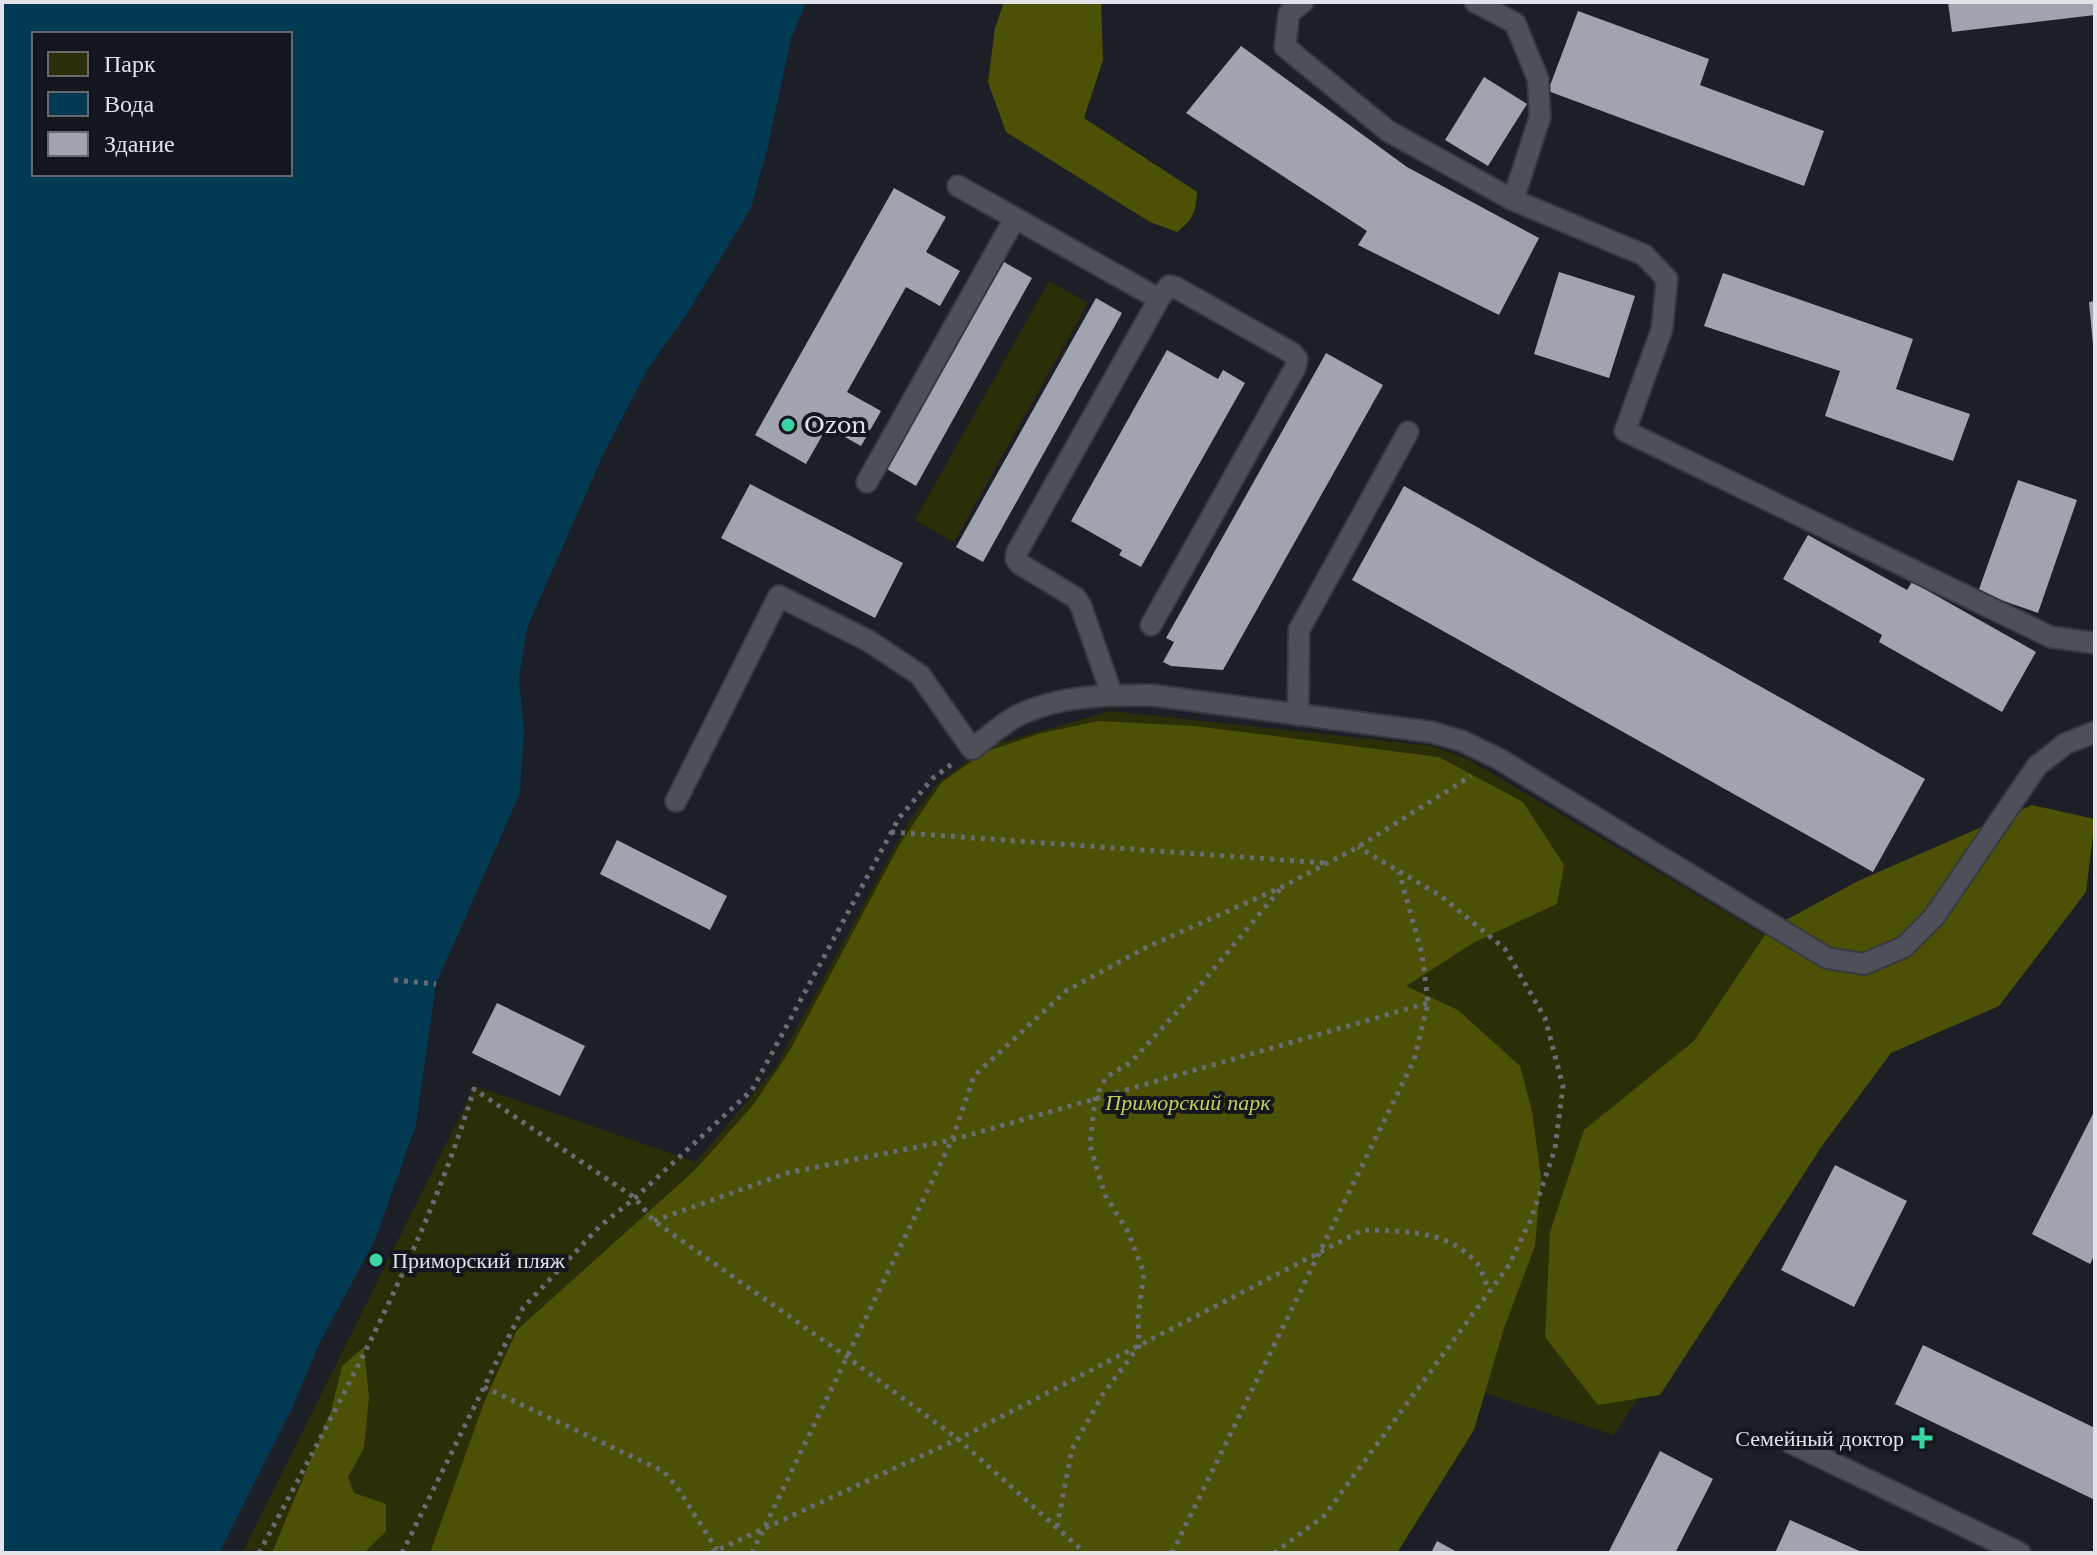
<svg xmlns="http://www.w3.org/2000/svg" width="2097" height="1555" viewBox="0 0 2097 1555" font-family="'Libre Baskerville',serif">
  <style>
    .green { fill: #2b2e06 }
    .forest { fill: #4c5106 }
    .water { fill: #033a53; fill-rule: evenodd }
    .building { fill: #a0a4ae }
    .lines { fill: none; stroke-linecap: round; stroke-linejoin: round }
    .service-casing { stroke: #373940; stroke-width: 24 }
    .path { stroke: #6a6c73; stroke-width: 5; stroke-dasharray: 4 6; stroke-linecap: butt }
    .service { stroke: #4d5059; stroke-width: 20 }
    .poi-dot { fill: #3bd4a4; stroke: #14161d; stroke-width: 3 }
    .labels { text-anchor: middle; stroke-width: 8; stroke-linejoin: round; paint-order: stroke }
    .poi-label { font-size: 22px; fill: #e1e3e8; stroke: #14161d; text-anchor: start }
    .park-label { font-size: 22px; font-style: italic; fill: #c5d059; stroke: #14161d }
  </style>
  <rect width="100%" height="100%" fill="#1d1f27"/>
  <path class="green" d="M1049 281 1088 303 954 542 915 520Z
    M1111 711 1433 746 1469 760 1891 1010 1614 1435 1446 1380 1328 1553H242L475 1086 696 1162 775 1068 909 821 936 785 985 747Z"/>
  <path class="forest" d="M1004 2H1101L1103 60 1084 118 1197 192C1196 211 1193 220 1177 232L1150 222 1006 132 988 82 995 28Z
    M1098 721 1194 726 1439 757 1523 802 1564 865 1557 904 1475 942 1406 986 1458 1010 1520 1066 1532 1111 1541 1178 1535 1246 1504 1328 1474 1430 1397 1553H430L485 1400 517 1330 696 1169 754 1104 789 1052 900 844 942 782 985 752 1038 734Z
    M2032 805 2095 819 2086 892 1999 1006 1891 1053 1822 1146 1660 1395 1598 1405 1545 1337 1550 1232 1584 1130 1694 1041 1769 929 1858 881Z
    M364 1347 369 1398 364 1448 348 1477 354 1493 386 1504V1531L364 1553H272L331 1411 342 1366Z"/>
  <path class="water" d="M2 2H806L791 39 767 150 751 208 688 312 647 370 603 455 527 628 519 678 524 731 520 793 436 984 416 1125 375 1240 319 1344 294 1404 219 1553H2ZM34 34H290V174H34Z"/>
  <path class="building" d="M1948 2H2095V15L1952 32Z
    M1578 11 1709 59 1700 85 1824 131 1804 186 1548 91Z
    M1241 46 1407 167 1539 238 1499 315 1358 245 1367 231 1186 113Z
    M1484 77 1527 104 1488 166 1445 140Z
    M894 188 946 217 926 252 960 271 940 306 906 287 847 392 881 411 861 446 827 427 806 464 755 435Z
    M1004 262 1032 278 916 486 887 469Z
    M1559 272 1635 296 1609 378 1534 354Z
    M1723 273 1913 339 1896 389 1970 414 1953 461 1825 416 1840 371 1704 326Z
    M1096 298 1122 313 983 562 956 547Z
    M2095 301V344H2093L2089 302Z
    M1167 350 1218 379 1223 370 1245 383 1141 567 1119 555 1122 550 1071 521Z
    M1326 353 1383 385 1223 670 1171 666 1163 662 1174 642 1166 638Z
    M2018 480 2077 500 2038 613 1978 592Z
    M750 484 903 563 875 618 721 538Z
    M1404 486 1925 779 1873 872 1352 580Z
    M1808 535 1907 590 1912 582 2036 652 2002 712 1879 642 1882 635 1783 579Z
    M617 840 727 896 710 930 600 874Z
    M497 1003 585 1046 560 1096 472 1053Z
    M2095 1110V1254L2090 1264 2032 1234Z
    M1835 1165 1907 1201 1854 1307 1781 1270Z
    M1923 1345 2095 1428V1500L1895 1404Z
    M1660 1451 1713 1479 1675 1553H1608Z
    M1790 1520 1864 1553H1775Z
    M1437 1541 1459 1553H1431Z"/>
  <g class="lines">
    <defs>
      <path id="service" d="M1303 2 1289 13 1285 47 1388 131 1513 200 1644 255 1667 279 1662 329 1625 431 2051 637 2095 643
        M1475 2 1515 23 1538 79 1540 117 1513 200
        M958 186 1159 299 1017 552 1016 559 1020 564 1076 598 1081 606 1112 695
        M867 482 1015 218
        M1151 625 1295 368 1297 359 1292 353 1175 287 1169 286 1159 299
        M1298 715 1299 630 1408 432
        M676 801 779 596 869 641 920 675 972 749C988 737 1005 721 1023 713 1065 695 1107 695 1151 695L1431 732 1462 741 1499 759 1827 958 1864 964 1904 947 1934 917 2037 766 2065 744 2095 732
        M1791 1443 2020 1553"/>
    </defs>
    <use href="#service" class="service-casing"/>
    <path class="path" d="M891 832 1326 863
      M394 980 436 984
      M654 1221 787 1173 952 1140 1428 1003
      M484 1387 663 1471 677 1487 717 1550
      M1057 1527 1072 1449 1103 1394 1139 1346 1138 1317 1144 1273 1128 1232 1105 1195 1090 1146 1095 1099 1106 1077 1130 1063 1188 1000 1281 888
      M259 1553C339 1403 424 1252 474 1089L635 1198 654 1221 847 1357 958 1439 1085 1553
      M402 1553 523 1308 599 1227 635 1198 752 1090 899 818 933 778 952 764
      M711 1553 958 1439 1363 1230C1402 1231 1448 1230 1476 1262 1482 1269 1485 1282 1489 1291
      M752 1553 952 1140 974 1076 1066 991 1147 947 1282 887 1358 847 1471 776
      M1172 1553 1414 1060 1428 1003 1422 954 1399 872
      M1274 1553 1324 1516 1509 1265 1531 1219 1555 1149 1563 1086 1545 1018 1505 949 1441 896 1358 847"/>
    <use href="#service" class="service"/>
  </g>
  <g class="poi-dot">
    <circle cx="788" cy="425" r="8"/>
    <circle cx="376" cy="1260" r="8"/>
    <path d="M1918 1426h8v8h8v8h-8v8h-8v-8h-8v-8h8z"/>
  </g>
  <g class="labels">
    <g class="poi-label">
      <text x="804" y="433">Ozon</text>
      <text x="392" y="1268">Приморский пляж</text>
      <text x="1904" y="1446" text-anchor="end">Семейный доктор</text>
    </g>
    <g class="park-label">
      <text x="1188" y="1110">Приморский парк</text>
    </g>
  </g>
  <rect width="2097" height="1555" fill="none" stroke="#e1e3e8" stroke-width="8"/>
  <rect x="32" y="32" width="260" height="144" fill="#14161d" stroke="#66686e" stroke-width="2"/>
  <rect x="48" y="52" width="40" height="24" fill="#2b2e06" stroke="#66686e" stroke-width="2"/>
  <text x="104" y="72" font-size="24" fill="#e1e3e8">Парк</text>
  <rect x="48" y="92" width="40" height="24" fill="#033a53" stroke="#66686e" stroke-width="2"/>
  <text x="104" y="112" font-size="24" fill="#e1e3e8">Вода</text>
  <rect x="48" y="132" width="40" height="24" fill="#a0a4ae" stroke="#66686e" stroke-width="2"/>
  <text x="104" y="152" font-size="24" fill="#e1e3e8">Здание</text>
</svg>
